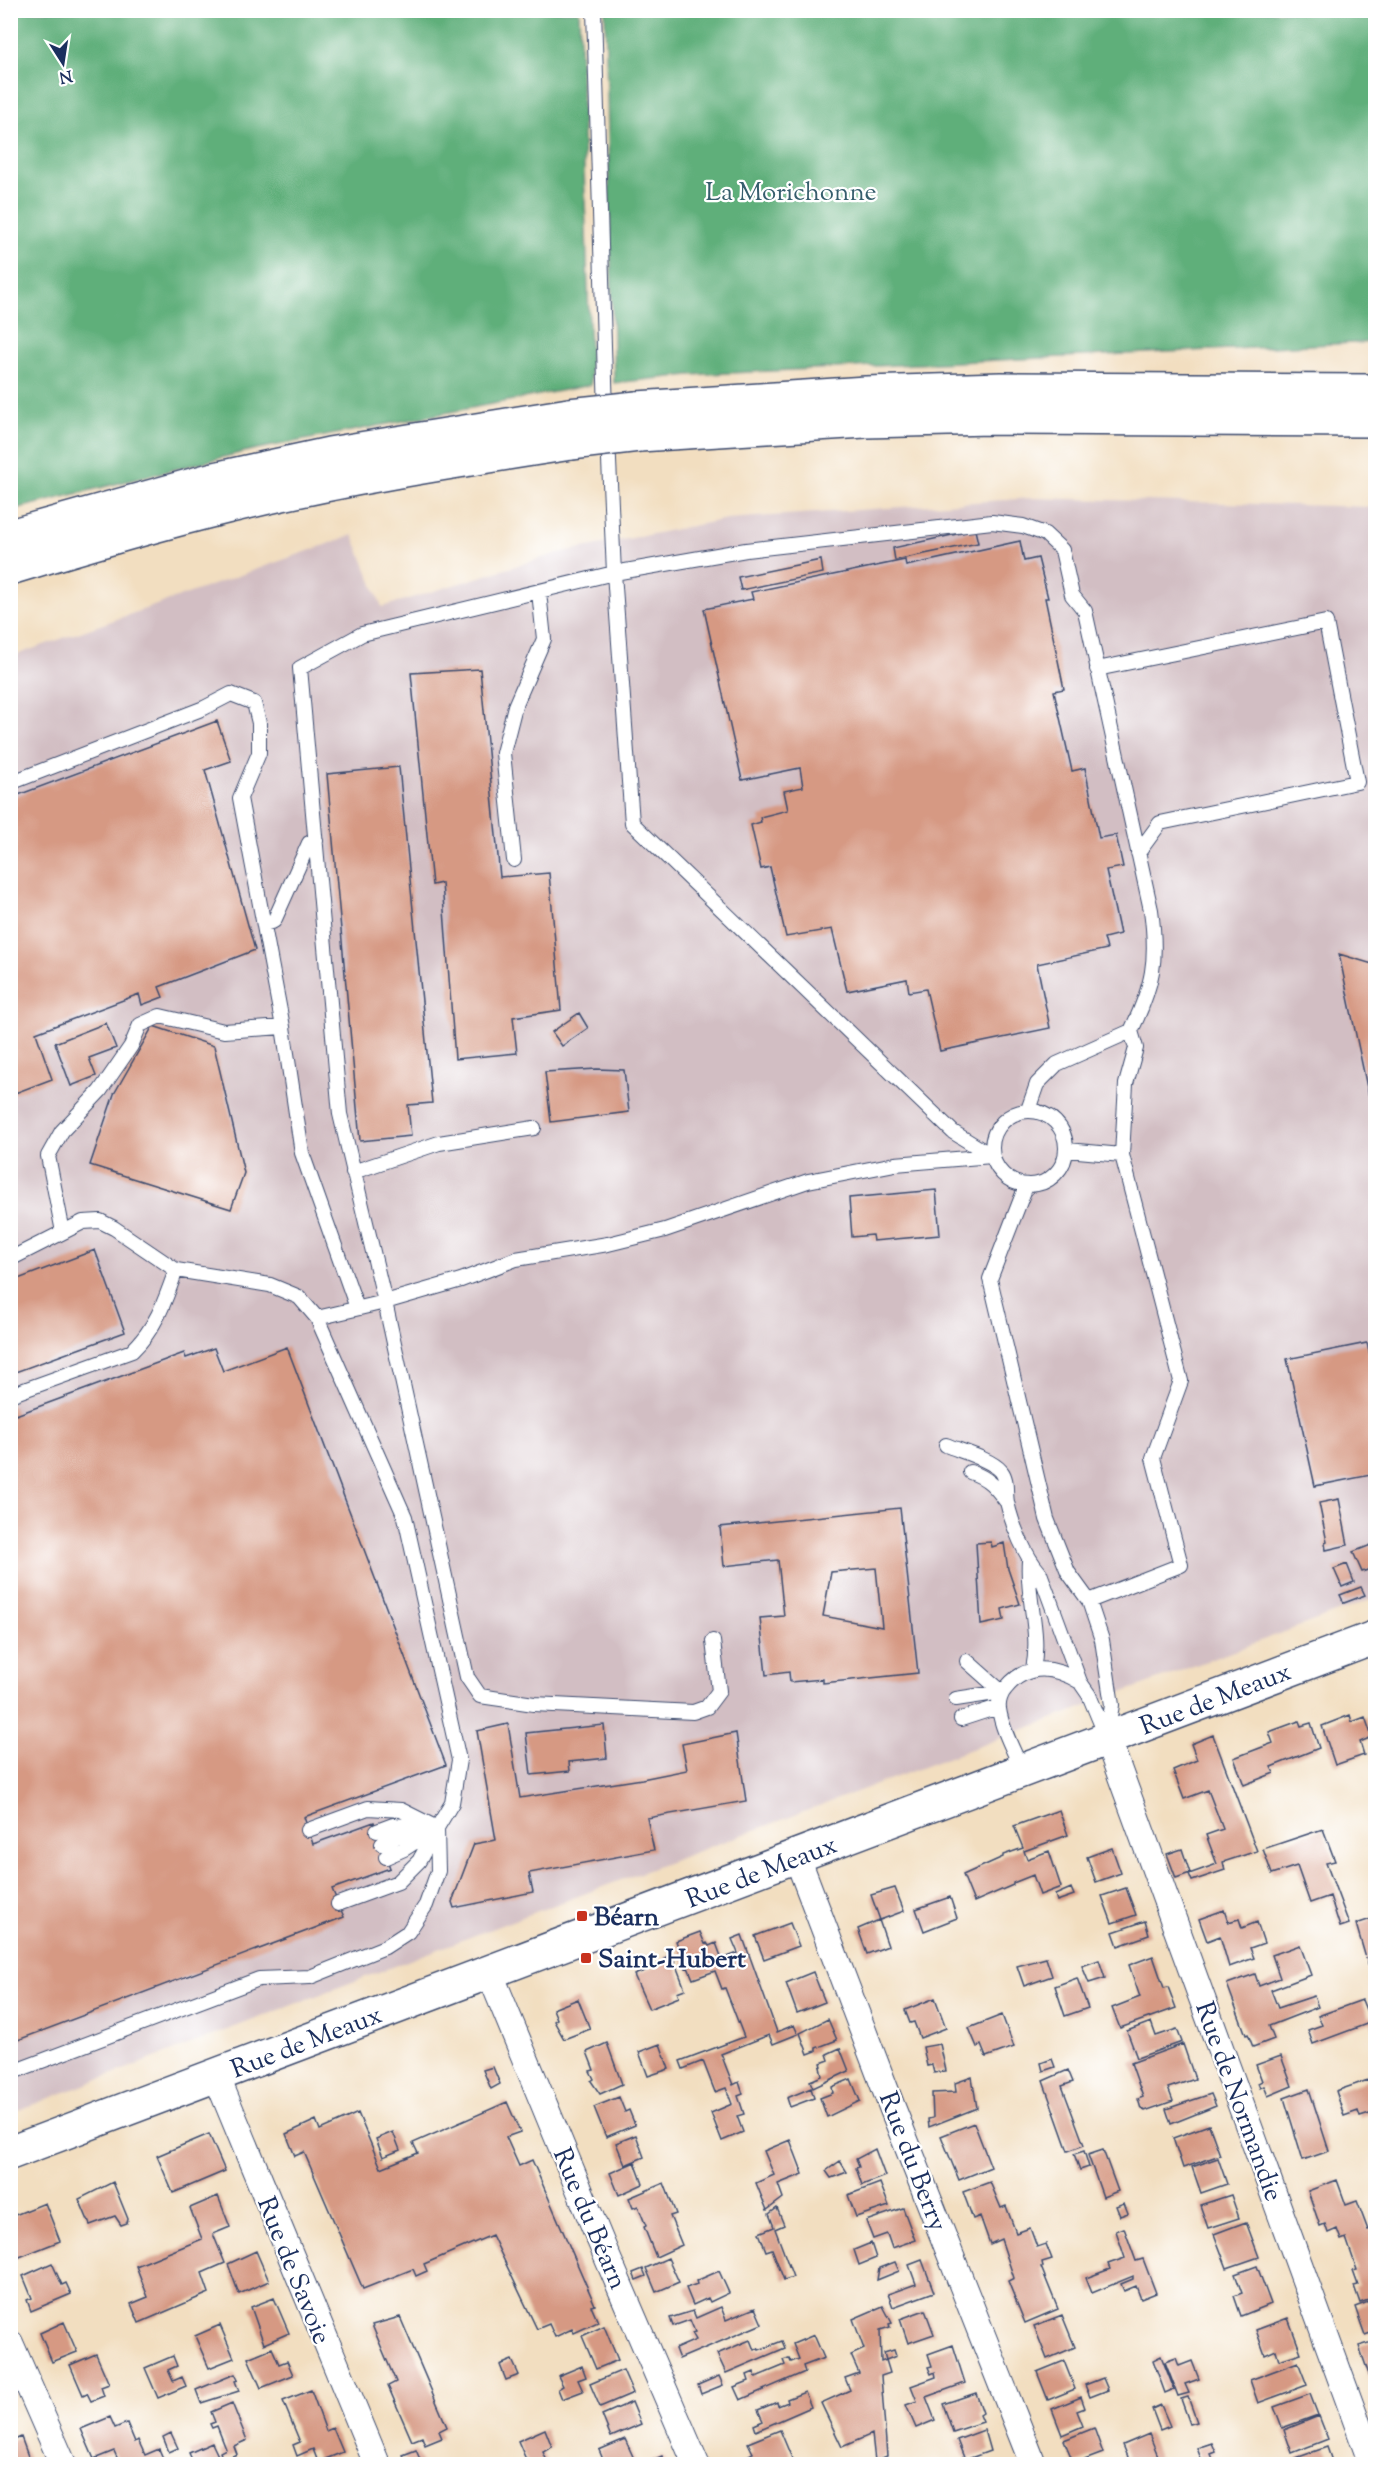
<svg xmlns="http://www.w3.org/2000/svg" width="1386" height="2475" viewBox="0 0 1386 2475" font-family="'Sorts Mill Goudy',serif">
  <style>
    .industrial { fill: #d2bec3 }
    .forest { fill: #5faf7a; stroke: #3d6f6c; stroke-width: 1.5 }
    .building { fill: #d69983; fill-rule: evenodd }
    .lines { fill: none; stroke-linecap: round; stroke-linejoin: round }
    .lane-casing { stroke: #3b496d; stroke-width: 16 }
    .street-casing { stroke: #3b496d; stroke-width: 28 }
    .secondary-casing { stroke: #3b496d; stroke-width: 36 }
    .highway-casing { stroke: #3b496d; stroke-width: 36 }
    .lane { stroke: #fff; stroke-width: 14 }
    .street { stroke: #fff; stroke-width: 26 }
    .secondary { stroke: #fff; stroke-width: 33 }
    .highway { stroke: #fff; stroke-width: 33 }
    .highway-bridge-casing { stroke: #3b496d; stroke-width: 36; stroke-linecap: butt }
    .highway-bridge { stroke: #fff; stroke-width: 33 }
    .poi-dot { fill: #c8321e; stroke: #fff; stroke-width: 2 }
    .labels { text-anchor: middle; stroke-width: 4.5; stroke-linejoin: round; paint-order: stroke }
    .park-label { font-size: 26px; fill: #365e6d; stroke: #fff }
    .street-label { font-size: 26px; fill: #1b2f5e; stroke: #fff }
    .poi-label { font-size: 26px; font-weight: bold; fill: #1b2f5e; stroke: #fff; text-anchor: start }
  </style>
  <rect width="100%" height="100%" fill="#fff"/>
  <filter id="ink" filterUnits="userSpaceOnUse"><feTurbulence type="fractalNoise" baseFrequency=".0167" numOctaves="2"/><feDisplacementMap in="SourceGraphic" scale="12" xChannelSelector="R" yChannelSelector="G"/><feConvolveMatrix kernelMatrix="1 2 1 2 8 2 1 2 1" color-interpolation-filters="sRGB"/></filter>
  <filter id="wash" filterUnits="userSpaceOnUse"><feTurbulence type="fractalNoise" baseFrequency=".008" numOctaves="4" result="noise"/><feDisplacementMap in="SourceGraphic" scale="24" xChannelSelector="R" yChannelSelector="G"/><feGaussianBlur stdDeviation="1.35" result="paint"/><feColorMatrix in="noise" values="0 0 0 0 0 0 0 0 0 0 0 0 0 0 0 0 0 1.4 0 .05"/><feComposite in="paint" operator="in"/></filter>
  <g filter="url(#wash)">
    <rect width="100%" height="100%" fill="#f2dec0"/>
    <path class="industrial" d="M1032 498 1375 507V1598L517 1919 11 2113 10 657 353 535 382 607 558 553 727 519Z"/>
    <path class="forest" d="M10 11H579L591 385 252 450 11 510Z
      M605 11H1375V342L689 375 614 383Z"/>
    <g id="blocks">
      <path class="building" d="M975 530 978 543 895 560 893 548Z
        M1020 541 1024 561 1038 558 1048 598H1045L1064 689 1054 691 1072 771 1085 768 1099 838 1116 835 1123 867 1106 870 1120 934 1104 938 1107 949 1037 964 1050 1028 940 1051 926 989 909 992 907 979 847 991 832 929 786 937 770 867 761 869 751 825 761 822 760 817 788 810 784 791 803 787 800 768 742 780 704 609 753 599 751 592 905 560 906 566Z
        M821 560 823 573 741 590 738 577Z
        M480 669 500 877 549 873 561 1010 513 1017 517 1053 455 1059 442 883 432 885 411 673Z
        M217 721 231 761 205 770 255 950 159 987 163 997 142 1005 139 994 36 1033 52 1079 10 1095V798Z
        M399 767 432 1103 408 1105 411 1136 360 1141 327 774Z
        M1339 954 1376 965V1120L1374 1121Z
        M579 1013 588 1028 562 1046 552 1032Z
        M106 1023 116 1048 89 1058 96 1076 71 1086 55 1043Z
        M153 1026 214 1046 244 1173 231 1209 90 1165 114 1094Z
        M597 1069 624 1070 629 1112 551 1122 545 1072Z
        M936 1190 940 1235 873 1241 872 1235 852 1237 849 1198Z
        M95 1250 125 1332 10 1374V1282Z
        M1367 1343 1376 1383V1474L1315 1486 1287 1359Z
        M287 1347 446 1765 304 1817 313 1844 374 1822 390 1868 332 1889 344 1917 10 2043V1406H13L16 1415 184 1353 186 1358 214 1348 223 1371Z
        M1339 1499 1348 1545 1326 1550 1325 1543 1327 1542 1319 1503Z
        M900 1508 918 1673 823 1683V1679L790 1682 789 1672 766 1675 760 1618 784 1616 778 1560 724 1566 720 1527ZM876 1568 882 1627 823 1616 831 1572Z
        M991 1542 992 1547 1004 1543 1008 1569 1020 1604 1002 1609 1004 1620 981 1625 976 1543Z
        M1376 1543V1567L1362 1572 1353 1552Z
        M1347 1564 1354 1582 1342 1587 1334 1569Z
        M1361 1587 1365 1595 1344 1603 1340 1595Z
        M1350 1715 1352 1722 1365 1717 1372 1737 1360 1742 1364 1755 1335 1765 1322 1726Z
        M1299 1721 1301 1726 1311 1723 1319 1748 1271 1767 1274 1773 1244 1785 1234 1758 1273 1743 1269 1732Z
        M508 1724 520 1798 642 1779 687 1770 682 1744 736 1733 746 1801 647 1818 654 1850 529 1873 533 1892 454 1908 452 1902 474 1844 496 1840 477 1731Z
        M604 1725 607 1758 569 1762 570 1771 531 1775 526 1733Z
        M1213 1735 1257 1851 1223 1862 1225 1870 1192 1881 1189 1874 1217 1864 1206 1835 1223 1829 1208 1790 1184 1799 1173 1770 1197 1760 1191 1744Z
        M1059 1810 1068 1835 1024 1851 1027 1859 1049 1851 1061 1887 1040 1895 1033 1875 1013 1883V1885L974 1902 963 1875 1003 1857V1855L1023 1848 1014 1826Z
        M1323 1829 1335 1861 1326 1863 1349 1924 1340 1927 1330 1896 1310 1903 1297 1866 1272 1874 1263 1849Z
        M1112 1848 1121 1873 1096 1882 1087 1857Z
        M1182 1849 1190 1873 1176 1878 1167 1854Z
        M895 1888 904 1911 880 1920 871 1895Z
        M1071 1888 1074 1895 1057 1901 1055 1895Z
        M1126 1888 1136 1915 1112 1923 1102 1896Z
        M950 1897 957 1918 924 1931 916 1909Z
        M1224 1910 1228 1922 1239 1919 1242 1928 1257 1922 1264 1943 1250 1948 1254 1958 1229 1967 1220 1936 1207 1941 1199 1919Z
        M1374 1918 1376 1962 1368 1965 1356 1924Z
        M879 1920 888 1946 867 1954 858 1929Z
        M1145 1921 1149 1935 1118 1946 1113 1932Z
        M790 1923 799 1946 764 1959 755 1936Z
        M700 1932 705 1944 707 1943 709 1946 716 1943 722 1959 738 1953 732 1939 742 1935 777 2032 794 2025 798 2034 773 2044 769 2035 721 2054 733 2085 739 2082 743 2094 738 2096 744 2114 737 2116 743 2132 722 2141 711 2113 732 2104 726 2088 715 2092 703 2061 683 2069 680 2061 744 2037 725 1988 722 1989 715 1971 693 1979 688 1967 686 1968 676 1941Z
        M1300 1945 1311 1975 1271 1990 1278 2008 1314 1996 1318 2007 1269 2026 1274 2039 1253 2047 1248 2034 1246 2035 1227 1984 1255 1974 1259 1986 1280 1978 1272 1955Z
        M672 1955 685 1989 677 1992 679 1997 649 2009 634 1975 665 1963 664 1958Z
        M1153 1956 1164 1988 1168 1987 1176 2008 1120 2028 1112 2008 1140 1997 1129 1965Z
        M1046 1958 1052 1976 1024 1986 1017 1966Z
        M1099 1960 1105 1978 1089 1983 1082 1966Z
        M813 1972 825 2002 797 2013 786 1983Z
        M1077 1978 1088 2008 1065 2016 1055 1986Z
        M935 1998 946 2028 920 2038 914 2022 910 2023 905 2010Z
        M578 1999 590 2029 564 2039 554 2021 557 2019 553 2009Z
        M1362 2000 1369 2017 1376 2014V2033L1372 2022 1313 2044 1308 2030 1322 2025 1318 2016Z
        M1002 2015 1014 2047 986 2057 981 2045 977 2047 969 2028Z
        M828 2019 837 2040 816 2048V2051L808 2054 800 2033Z
        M1151 2022 1156 2036 1177 2029 1182 2042 1137 2058 1127 2031Z
        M607 2043 622 2084 600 2094 591 2081 594 2079 590 2071 594 2070 587 2052Z
        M660 2044 669 2069 648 2076 639 2052Z
        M940 2044 946 2071 934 2073 932 2065 927 2066 923 2047Z
        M1183 2044 1195 2079 1168 2088 1173 2101 1145 2111 1141 2109 1138 2099 1143 2097 1131 2063Z
        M840 2048 849 2071 813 2088 810 2081 822 2076 820 2067 822 2066 821 2063 829 2060 827 2054Z
        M1281 2056 1292 2086 1268 2096 1264 2086 1260 2088 1258 2083 1262 2081 1256 2065Z
        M1052 2059 1055 2067 1043 2071 1041 2063Z
        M493 2067 500 2084 491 2089 483 2070Z
        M1068 2070 1073 2082 1062 2086 1084 2145 1068 2151 1043 2081Z
        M972 2077 977 2108 929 2127 928 2119 933 2118 932 2093 956 2092 955 2083Z
        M851 2079 860 2101 827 2117 820 2098 833 2093 832 2087Z
        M1368 2080 1369 2084 1376 2082V2112L1360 2117 1358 2111 1344 2116 1336 2091Z
        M811 2088 814 2098 790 2107 787 2098Z
        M1309 2089 1329 2151 1303 2160 1284 2098Z
        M1211 2094 1216 2106 1171 2124 1166 2109Z
        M619 2097 625 2112 629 2110 635 2125 606 2137 594 2107Z
        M507 2102 520 2132 506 2137 519 2166 532 2160 595 2305 591 2306 598 2322 574 2333 572 2329 555 2337 549 2324 537 2329 492 2235 424 2264 427 2271 416 2276 413 2269 363 2289 304 2152 295 2156 286 2134 316 2120 320 2130 358 2113 381 2168 418 2153 413 2143Z
        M974 2123 991 2167 959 2180 941 2136Z
        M1209 2125 1220 2155 1183 2168 1173 2138Z
        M393 2132 400 2150 383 2157 376 2139Z
        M209 2134 225 2171 173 2193 157 2156Z
        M636 2135 644 2157 625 2165 616 2143Z
        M790 2140 803 2174 778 2184 783 2198 767 2210 756 2183 774 2175 764 2151Z
        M875 2149 885 2176 862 2185 856 2168 859 2167 856 2159Z
        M1103 2150 1118 2191 1103 2197 1088 2155Z
        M1084 2151 1089 2167 1080 2170 1074 2154Z
        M1218 2158 1227 2184 1201 2193 1192 2167Z
        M840 2161 847 2172 831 2178 826 2171Z
        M635 2162 643 2184 619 2195 610 2173Z
        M1337 2180 1346 2205 1357 2201 1368 2230 1374 2228 1376 2232V2297L1360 2303 1354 2286 1358 2285 1353 2271 1357 2270 1346 2238 1341 2240 1337 2229 1328 2233 1325 2224 1320 2226 1308 2191Z
        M113 2182 128 2219 127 2223 121 2225 115 2216 90 2225 79 2199Z
        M990 2182 1001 2208 1006 2206 1016 2233 1030 2228 1037 2247 1046 2244 1052 2259 1042 2262 1043 2267H1041L1058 2309 1025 2323 1008 2281 1014 2278 1001 2239 990 2244 980 2216 973 2219 963 2192Z
        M664 2183 676 2214 670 2216 682 2245 656 2257 644 2227 646 2226 638 2206 633 2208 629 2198Z
        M880 2183 889 2206 856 2217 848 2195Z
        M1231 2195 1239 2218 1208 2228 1200 2205Z
        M218 2196 230 2227 213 2234 225 2263 202 2273 209 2293 139 2323 131 2304 148 2297 136 2266 202 2239 190 2208Z
        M45 2203 60 2241 12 2260 10 2255V2217Z
        M1124 2203 1128 2213 1120 2216 1116 2206Z
        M777 2208 784 2225 775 2229 793 2277 784 2280 772 2249 766 2251 759 2233 774 2227 769 2214Z
        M903 2208 915 2240 892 2248 887 2234 873 2239 866 2221Z
        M1246 2222 1259 2257 1227 2268 1214 2234Z
        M1124 2228 1136 2261 1143 2259 1156 2293 1141 2299 1136 2286 1124 2291 1121 2284 1133 2279V2276L1092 2293 1086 2278 1110 2269 1108 2264 1125 2258 1116 2231Z
        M871 2243 876 2258 859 2265 854 2250Z
        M256 2251 269 2281 239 2294 228 2264Z
        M668 2258 679 2282 656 2292 646 2268Z
        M922 2260 934 2292 893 2307 888 2294 916 2284 909 2265Z
        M895 2262 899 2271 877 2280 879 2268Z
        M52 2263 62 2285 66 2283 71 2294 31 2311 27 2300 32 2298 23 2276Z
        M1257 2266 1271 2304 1241 2316 1234 2296 1242 2293 1235 2274Z
        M643 2269 646 2276 636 2280 633 2273Z
        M719 2271 729 2293 710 2302 708 2298 693 2305 686 2288 697 2284 696 2281Z
        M274 2298 289 2333 264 2344 251 2307Z
        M1376 2299V2331L1365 2335 1355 2307Z
        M883 2306 892 2323 889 2324 890 2327 880 2330 881 2362 886 2360 884 2353 894 2350 896 2356 886 2360 890 2373 881 2376 887 2456 875 2461 872 2434 842 2447 821 2403 850 2390 845 2378 859 2373 851 2355 864 2349 853 2319Z
        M721 2307 726 2320 755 2308 762 2324 679 2359 675 2349 696 2340 692 2333 695 2332 690 2320 673 2326 670 2318 693 2311 696 2318Z
        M925 2310 934 2334 908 2343 900 2319Z
        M1062 2315 1075 2347 1047 2359 1034 2326Z
        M400 2317 447 2427 439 2431 442 2438 425 2445 422 2437 412 2441 388 2386 396 2382 372 2325Z
        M1288 2318 1301 2353 1279 2360 1276 2350 1265 2355 1256 2330Z
        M64 2322 77 2352 52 2362 40 2333Z
        M220 2325 234 2358 209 2368 195 2336Z
        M604 2326 618 2360 596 2369 582 2336Z
        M814 2335 824 2358 803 2366 805 2372 740 2400 734 2387 749 2381 747 2375 754 2372 756 2377 785 2365 783 2360 789 2358 791 2362 799 2359 793 2344Z
        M750 2340 754 2350 758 2348 759 2350 782 2341 785 2348 726 2373 717 2354Z
        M1376 2341V2392H1375L1359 2346Z
        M953 2345 965 2383 926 2397 935 2420 916 2428 906 2405 917 2401 911 2386 936 2377 935 2372 931 2374 928 2367 932 2366 928 2354Z
        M272 2348 279 2364 287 2361 293 2375 261 2388 248 2358Z
        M96 2354 109 2384 101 2387 104 2396 91 2401 87 2393 83 2395 70 2365Z
        M173 2356 177 2366 168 2370 173 2381 182 2377 186 2386 158 2398 145 2368Z
        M1161 2356 1174 2389 1165 2393 1153 2360Z
        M1176 2358 1179 2366 1192 2361 1199 2379 1185 2384 1189 2393 1178 2396 1165 2362Z
        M512 2360 519 2375 506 2380 500 2365Z
        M1064 2361 1075 2389 1048 2400 1037 2372Z
        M1298 2362 1307 2385 1258 2403 1250 2380Z
        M582 2366 586 2377 578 2380 583 2391 562 2399 558 2389 563 2386 558 2376Z
        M623 2370 633 2393 600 2407 590 2384Z
        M235 2374 238 2380 235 2381 239 2391 201 2403 196 2390Z
        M719 2376 723 2385 701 2394 698 2385Z
        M1103 2378 1108 2390 1090 2397 1085 2385Z
        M311 2390 326 2431 333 2428 343 2452 318 2462 313 2449 297 2456 293 2445 300 2442 283 2401Z
        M805 2392 811 2407 756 2431 754 2425 763 2421 758 2410 777 2402 778 2406 788 2402 787 2399Z
        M976 2393 983 2413 980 2415 983 2422 953 2432 943 2404Z
        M1310 2394 1318 2415 1282 2428 1274 2407Z
        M1081 2397 1085 2408 1077 2411 1083 2426 1062 2435 1052 2409Z
        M1188 2397 1197 2422 1190 2424 1181 2399Z
        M632 2402 641 2424 611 2437 602 2415Z
        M232 2403 247 2440 234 2446 237 2454 223 2460 220 2452 226 2449 217 2426 212 2428 210 2424 215 2422 211 2412Z
        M1161 2405 1170 2426 1160 2430 1152 2409Z
        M1319 2416 1328 2439 1292 2453 1284 2430Z
        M110 2417 115 2428 127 2423 135 2442 138 2440 145 2455 159 2449 165 2463 120 2464 114 2451 94 2459 81 2429Z
        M1094 2428 1103 2453 1074 2464 1064 2440Z
        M545 2429 552 2447 543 2452 548 2463 528 2464 518 2441Z
        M780 2430 793 2461 783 2464H751L747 2456 753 2453 748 2443Z
        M984 2430 990 2451 965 2460 957 2440Z
        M171 2433 178 2448 169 2452 163 2437Z
        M1149 2434 1161 2463 1131 2464 1123 2445Z
        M21 2437 29 2459 25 2461 26 2464H10V2442Z
        M625 2439 635 2461 627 2464H605L599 2450Z
        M212 2443 222 2464H194L189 2453Z
        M1212 2443 1216 2452 1211 2454 1215 2464H1203L1197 2448Z
        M1327 2447 1333 2464H1298L1296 2458Z
        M416 2450 422 2464H407L403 2455Z
        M662 2456 666 2464H643Z"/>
    </g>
  </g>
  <g filter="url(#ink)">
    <use href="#blocks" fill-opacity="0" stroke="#3b496d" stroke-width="1.5"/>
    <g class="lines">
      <defs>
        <path id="lane" d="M594 10 606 413
          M608 438 614 573 632 823 953 1132 992 1156
          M1097 669 1326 622 1357 782 1160 823 1138 853
          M10 783 204 708 231 694 254 703 259 723V753L240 798 283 1027 302 1153 357 1308
          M514 860 503 753 515 706 544 639 539 592
          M264 924 274 921 309 843 316 841
          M992 1148a37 37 0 1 1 74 0a37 37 0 1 1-74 0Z
          M1067 1150 1122 1155
          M353 1172 439 1143 534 1128
          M1026 1186 990 1279 1047 1519 1068 1572 1089 1601 1102 1640 1112 1705 1107 1736
          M63 1232 48 1156 62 1131 100 1091 131 1046 140 1025 160 1016 224 1031 283 1027
          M10 1259 83 1222 100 1221 114 1228 176 1270 270 1285 299 1297 317 1318
          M10 1395 132 1351C156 1328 165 1301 176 1270
          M946 1445C960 1451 991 1459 1001 1471 1008 1479 1005 1492 1007 1502 1012 1525 1025 1556 1040 1573L1080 1682 1089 1695 1106 1736
          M970 1472C988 1478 995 1486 1006 1501
          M1029 1561C1026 1597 1041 1633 1033 1669
          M1089 1601 1181 1565 1153 1458 1181 1381 1122 1155 1126 1084 1136 1048 1131 1031
          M713 1641 719 1691 707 1707 693 1712 534 1704 480 1696 467 1677 385 1302 461 1280 516 1259 608 1244 665 1230 808 1181 895 1164 992 1156
          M967 1661 1002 1692
          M956 1699 1002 1692
          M961 1719 998 1707
          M1022 1770C1014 1751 1002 1730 999 1709 998 1702 1001 1693 1006 1688 1027 1662 1054 1666 1080 1682
          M308 1830 368 1808 401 1810 437 1828
          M377 1831 393 1825 432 1828
          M382 1844 398 1836 420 1832
          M386 1857 404 1849 435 1829
          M338 1904 398 1882 419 1861 436 1830
          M10 2073 259 1979 310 1977 385 1947 408 1932 426 1905 438 1871 437 1828 452 1803 459 1760 405 1517 317 1318 385 1302 340 1114 300 668 362 634 614 573 746 550 992 522 1023 526 1045 534 1062 550 1072 595 1085 611 1151 910C1158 961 1153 985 1131 1031L1057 1064 1037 1084 1028 1110"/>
        <path id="street" d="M1107 1738 1372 2464
          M797 1857 892 2107 1033 2464
          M489 1971 605 2252 696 2464
          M216 2075 377 2464
          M10 2343 63 2464"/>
        <path id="secondary" d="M10 2153 1376 1637"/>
        <path id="highway" d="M637 408 866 393 1001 389 1376 391
          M639 435 865 421 991 418 1376 420
          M10 536 214 479 329 454 569 415
          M10 568C82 546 153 525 226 507 339 479 455 461 571 443"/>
      </defs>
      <use href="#lane" class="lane-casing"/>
      <use href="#street" class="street-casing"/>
      <use href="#secondary" class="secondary-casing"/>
      <use href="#highway" class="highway-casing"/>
      <use href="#lane" class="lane"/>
      <use href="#street" class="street"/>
      <use href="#secondary" class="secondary"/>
      <use href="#highway" class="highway"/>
      <defs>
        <path id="highway-bridge" d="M569 415 637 408
          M571 443 639 435"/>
      </defs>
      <use href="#highway-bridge" class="highway-bridge-casing"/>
      <use href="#highway-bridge" class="highway-bridge"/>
    </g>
  </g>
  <g class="poi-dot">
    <rect x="576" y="1910" width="12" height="12" rx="3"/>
    <rect x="580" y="1952" width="12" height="12" rx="3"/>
  </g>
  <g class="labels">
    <g class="park-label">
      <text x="791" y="200">La Morichonne</text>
    </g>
    <g class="street-label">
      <text transform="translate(1215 1698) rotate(-21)" y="9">Rue de Meaux</text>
      <text transform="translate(761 1871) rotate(-21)" y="9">Rue de Meaux</text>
      <text transform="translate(306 2041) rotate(-21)" y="9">Rue de Meaux</text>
      <text transform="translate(1240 2101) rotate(70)" y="9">Rue de Normandie</text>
      <text transform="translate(914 2161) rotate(69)" y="9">Rue du Berry</text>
      <text transform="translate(591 2218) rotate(67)" y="9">Rue du Béarn</text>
      <text transform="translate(295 2270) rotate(68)" y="9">Rue de Savoie</text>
    </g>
    <g class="poi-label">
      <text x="594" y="1925">Béarn</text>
      <text x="598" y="1967">Saint-Hubert</text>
    </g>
  </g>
  <rect width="1386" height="2475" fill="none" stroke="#fff" stroke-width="36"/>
  <g transform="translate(63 63) rotate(168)" stroke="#ffffff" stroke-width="4.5" paint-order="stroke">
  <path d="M0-4.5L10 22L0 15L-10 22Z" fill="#1b2f5e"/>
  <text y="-9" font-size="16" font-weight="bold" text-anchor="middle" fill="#1b2f5e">N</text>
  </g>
</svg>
